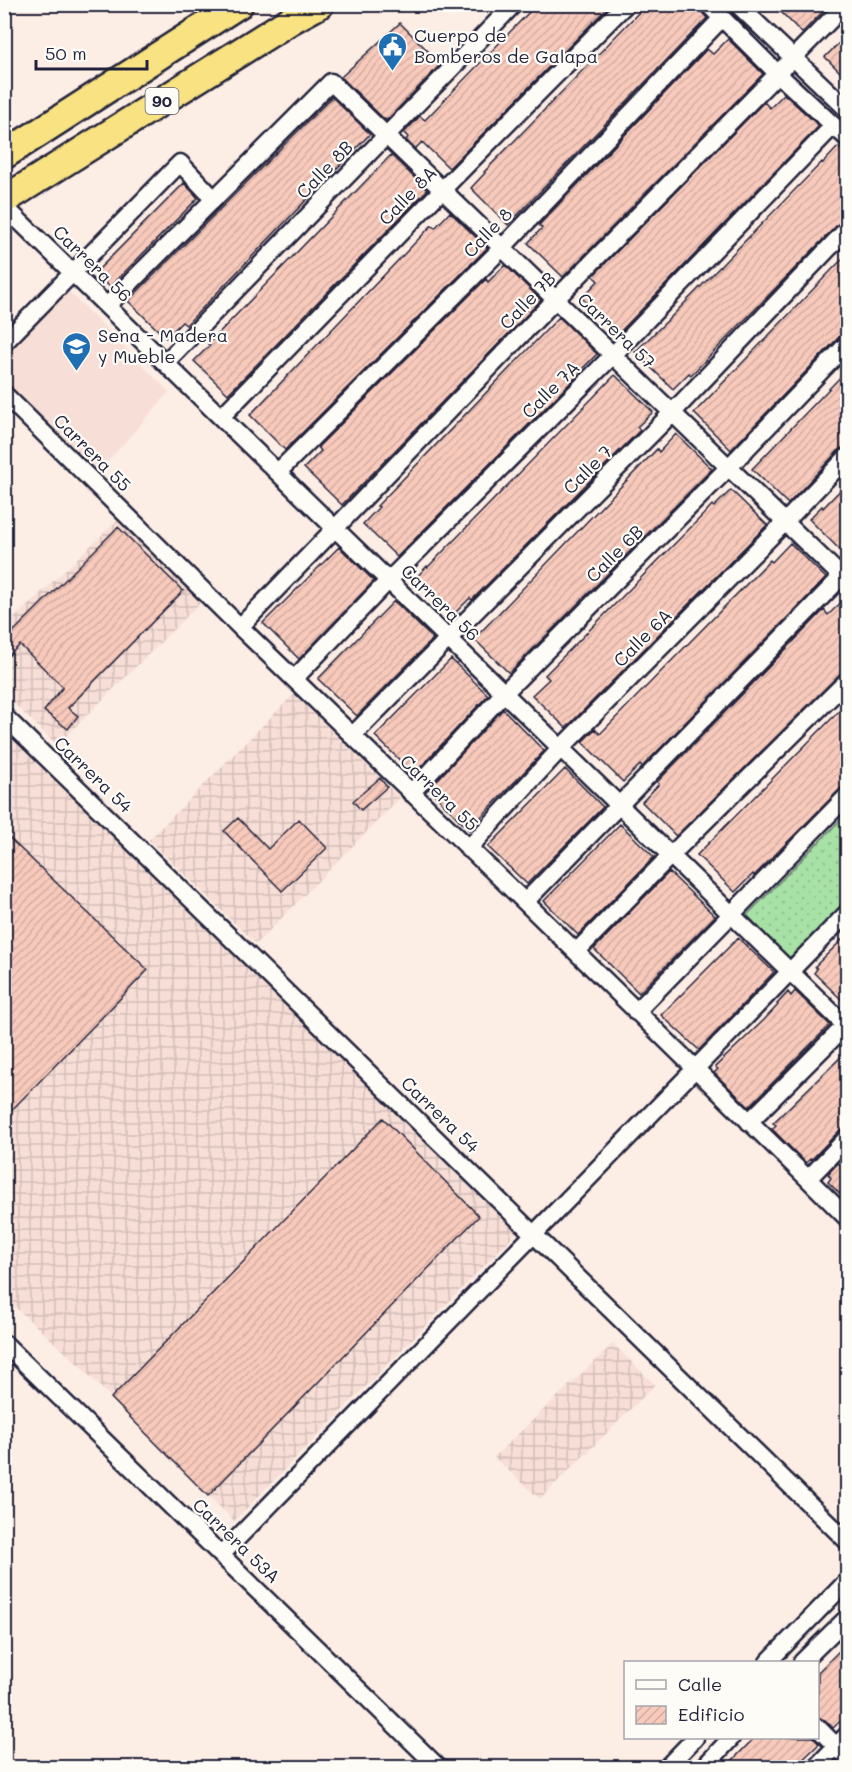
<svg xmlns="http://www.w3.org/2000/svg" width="852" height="1772" viewBox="0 0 852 1772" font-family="Mali,sans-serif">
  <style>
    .built { fill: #f7ded6 }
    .industrial { fill: url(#industrial-grid) }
    .grass { fill: url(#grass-dots); stroke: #658270; stroke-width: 1.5 }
    .building { fill: url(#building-hatch); stroke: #22223b; stroke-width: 1.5 }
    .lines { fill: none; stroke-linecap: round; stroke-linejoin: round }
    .minor-casing { stroke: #22223b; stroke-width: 21 }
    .trunk-casing { stroke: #22223b; stroke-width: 32 }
    .minor { stroke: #fdfcf7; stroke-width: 16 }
    .trunk { stroke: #f8e281; stroke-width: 27 }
    .labels { text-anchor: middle; stroke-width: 4.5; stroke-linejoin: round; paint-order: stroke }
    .shield { fill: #fdfcf7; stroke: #646373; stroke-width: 1.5 }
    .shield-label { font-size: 16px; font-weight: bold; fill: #22223b }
    .poi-label { font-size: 18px; fill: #22223b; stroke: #fdfcf7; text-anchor: start }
    .street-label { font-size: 18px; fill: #22223b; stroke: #fdfcf7 }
  </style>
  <defs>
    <pattern id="industrial-grid" width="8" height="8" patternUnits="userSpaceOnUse" patternTransform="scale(1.5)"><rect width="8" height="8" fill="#f7ded6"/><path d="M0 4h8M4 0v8" fill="none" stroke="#d3beb9"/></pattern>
    <pattern id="grass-dots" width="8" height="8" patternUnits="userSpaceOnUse" patternTransform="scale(1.5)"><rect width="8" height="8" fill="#a8e1a6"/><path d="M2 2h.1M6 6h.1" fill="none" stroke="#90c190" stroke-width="1.8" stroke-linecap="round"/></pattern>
    <pattern id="building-hatch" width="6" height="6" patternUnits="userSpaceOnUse" patternTransform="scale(1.5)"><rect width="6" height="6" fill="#f8cabc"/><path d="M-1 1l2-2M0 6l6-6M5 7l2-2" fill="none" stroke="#d4ada2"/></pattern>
  </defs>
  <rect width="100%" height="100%" fill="#fcede5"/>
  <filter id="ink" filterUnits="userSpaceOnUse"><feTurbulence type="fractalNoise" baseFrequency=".0167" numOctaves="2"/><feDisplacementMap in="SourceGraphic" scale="12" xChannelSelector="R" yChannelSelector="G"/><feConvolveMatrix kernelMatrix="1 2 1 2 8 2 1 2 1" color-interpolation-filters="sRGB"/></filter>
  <g filter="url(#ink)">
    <path class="built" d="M65 288 169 392 91 480 5 390 4 354Z"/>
    <path class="industrial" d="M117 521 202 601 57 745 5 695V627Z
      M294 694 400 798 256 944 149 840Z
      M5 732 517 1232 234 1521 77 1363 5 1298Z
      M613 1344 655 1385 540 1499 494 1457Z"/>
    <path class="grass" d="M847 813V901L790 960 747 915Z"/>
    <path class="building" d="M537 4H611L449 168 422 142 415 149 406 140 408 137 404 133 420 116 425 120Z
      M647 4H694L707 18 508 225 471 188 485 173 484 172Z
      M773 4H830L802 33Z
      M400 23 441 64 387 120 384 119 341 77Z
      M848 34V80L825 57Z
      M728 39 763 74 563 277 528 243 542 228 539 225 707 49 713 54Z
      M784 94 819 126 618 334 582 298 598 281 593 276 764 102 770 108Z
      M332 97 370 134 186 325 182 322 166 338 128 301Z
      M838 147 848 155V214L691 375 689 373 673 389 635 352 671 317 822 162 823 163Z
      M391 155 427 190 228 394 194 361 210 345 208 344Z
      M184 183 198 198 110 287 95 273Z
      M450 212 487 248 285 450 250 415 432 225 435 228Z
      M848 253V333L840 336 731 450 694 413Z
      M505 265 541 300 342 505 304 468 321 451 318 447 486 279 488 282Z
      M559 317 597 354 581 370 582 371 397 557 363 524 379 507 377 506Z
      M848 369V446L840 449 788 504 752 469Z
      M615 375 653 412 637 427 640 430 472 600 470 598 452 616 415 579 427 566 428 567Z
      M676 434 712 469 509 673 474 639 657 449 659 452Z
      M848 482V558L809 519 822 506 823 508Z
      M731 490 767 525 566 728 532 695 549 679 545 675 703 515 712 505 714 507Z
      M118 527 183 591 68 708 78 716 68 729 44 711 63 687 20 645 4 660V641Z
      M790 543 826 578 642 767 640 765 623 782 582 742 595 729 600 734 770 560 772 562Z
      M339 547 374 581 299 659 263 623Z
      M848 596V669L841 673 676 836 642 802 659 784 657 782 824 610 828 615Z
      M394 601 433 639 357 716 318 679Z
      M451 659 488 695 414 774 375 736Z
      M848 702V781L754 876 753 874 735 892 697 855Z
      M503 709 544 751 469 830 429 789Z
      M565 769 603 807 527 884 488 847Z
      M380 778 387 787 361 810 353 801Z
      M238 818 268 849 299 819 327 848 282 891 224 831Z
      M620 824 654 857 578 935 544 901Z
      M4 833 148 970 4 1118Z
      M669 872 715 916 639 993 594 949Z
      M848 934V1006L814 973 817 969 815 966Z
      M738 938 774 972 699 1050 661 1015Z
      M795 991 830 1025 749 1107 714 1073 718 1069 715 1067 764 1020 778 1005 777 1004 788 992 791 996Z
      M848 1050V1127L840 1130 812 1159 811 1158 806 1163 772 1129 776 1125 773 1123Z
      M383 1118 479 1216 208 1496 111 1398Z
      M838 1163 848 1171V1187L840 1194 828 1182 831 1178 828 1174Z
      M848 1642V1714L833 1728 825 1720 818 1718V1672Z
      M755 1737H813L819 1744 795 1767H726Z"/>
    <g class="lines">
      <defs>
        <path id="minor" d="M708 4 777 73 848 139
          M737 4 848 110
          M4 206 848 1028
          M107 306 331 82 848 583
          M4 343 180 163 214 199
          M165 363 514 4
          M4 394 240 627 525 902 808 1179 848 1219
          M221 417 442 190 626 4
          M278 472 502 248 722 18
          M240 627 555 300 846 4
          M294 679 389 580 613 355 833 126
          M4 716 848 1542
          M352 736 672 413 848 228
          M411 793 504 693 728 468 848 343
          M468 849 561 748 785 522 848 456
          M525 902 848 570
          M576 952 671 855 848 680
          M636 1012 848 795
          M749 1122 848 1023
          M808 1179 848 1137
          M4 1343 439 1768
          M222 1554 848 912
          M768 1662 848 1580
          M802 1662 848 1617
          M818 1728 848 1758
          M666 1768 695 1738
          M703 1768 731 1738
          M815 1768 848 1734"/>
        <path id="trunk" d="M4 155 239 4
          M4 200 291 20 320 4"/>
      </defs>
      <use href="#minor" class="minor-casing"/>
      <use href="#trunk" class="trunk-casing"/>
      <use href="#minor" class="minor"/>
      <use href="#trunk" class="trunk"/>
    </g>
  </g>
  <defs>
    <symbol id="civic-pin" viewBox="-11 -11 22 30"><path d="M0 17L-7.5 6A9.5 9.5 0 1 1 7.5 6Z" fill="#1f6fb2" stroke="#fdfcf7"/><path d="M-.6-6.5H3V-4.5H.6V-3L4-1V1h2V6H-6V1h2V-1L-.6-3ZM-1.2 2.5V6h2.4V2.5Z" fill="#fff"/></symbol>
    <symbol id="university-pin" viewBox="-11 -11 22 30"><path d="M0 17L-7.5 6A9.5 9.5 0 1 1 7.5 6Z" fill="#1f6fb2" stroke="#fdfcf7"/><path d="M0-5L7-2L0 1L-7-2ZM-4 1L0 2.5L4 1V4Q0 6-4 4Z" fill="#fff"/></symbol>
  </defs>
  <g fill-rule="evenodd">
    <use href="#civic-pin" x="376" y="30" width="33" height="45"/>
    <use href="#university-pin" x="60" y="330" width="33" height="45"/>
  </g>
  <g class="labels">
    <rect class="shield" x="145.5" y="88" width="33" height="26" rx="4.5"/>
    <g class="shield-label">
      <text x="162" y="107">90</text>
    </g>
    <g class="poi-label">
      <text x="414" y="42">Cuerpo de<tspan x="414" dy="21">Bomberos de Galapa</tspan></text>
      <text x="98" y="342">Sena - Madera<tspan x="98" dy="21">y Mueble</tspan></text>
    </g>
    <g class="street-label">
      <text transform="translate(325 170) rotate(-46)" y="6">Calle 8B</text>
      <text transform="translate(408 196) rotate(-46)" y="6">Calle 8A</text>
      <text transform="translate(488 233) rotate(-46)" y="6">Calle 8</text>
      <text transform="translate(92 264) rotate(44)" y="6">Carrera 56</text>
      <text transform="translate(528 301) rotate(-46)" y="6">Calle 7B</text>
      <text transform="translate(616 331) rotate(44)" y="6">Carrera 57</text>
      <text transform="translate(551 390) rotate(-45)" y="6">Calle 7A</text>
      <text transform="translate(92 453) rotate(45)" y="6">Carrera 55</text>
      <text transform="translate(588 470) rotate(-45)" y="6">Calle 7</text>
      <text transform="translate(615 554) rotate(-45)" y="6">Calle 6B</text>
      <text transform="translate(440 603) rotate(44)" y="6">Carrera 56</text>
      <text transform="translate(643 638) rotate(-45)" y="6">Calle 6A</text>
      <text transform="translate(93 775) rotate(44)" y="6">Carrera 54</text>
      <text transform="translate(439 793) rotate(44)" y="6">Carrera 55</text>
      <text transform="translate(440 1115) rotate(44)" y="6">Carrera 54</text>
      <text transform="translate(236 1541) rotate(44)" y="6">Carrera 53A</text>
    </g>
  </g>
  <rect width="852" height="1772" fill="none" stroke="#fdfcf7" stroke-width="24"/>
  <rect x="12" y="12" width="828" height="1748" fill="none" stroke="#22223b" stroke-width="2" filter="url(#ink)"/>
  <rect x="624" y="1661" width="195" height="78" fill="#fdfcf7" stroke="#a5a5ac" stroke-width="1.5"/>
  <rect x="636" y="1680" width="30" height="9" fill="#fdfcf7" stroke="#a5a5ac" stroke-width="1.5"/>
  <text x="678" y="1691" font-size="18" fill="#22223b">Calle</text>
  <rect x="636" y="1706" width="30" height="18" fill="url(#building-hatch)" stroke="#a5a5ac" stroke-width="1.5"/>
  <text x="678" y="1721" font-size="18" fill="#22223b">Edificio</text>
  <path d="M36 60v9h111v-9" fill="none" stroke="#22223b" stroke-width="3"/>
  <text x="45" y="60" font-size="18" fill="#22223b" stroke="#fdfcf7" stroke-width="4.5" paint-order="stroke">50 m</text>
</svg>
